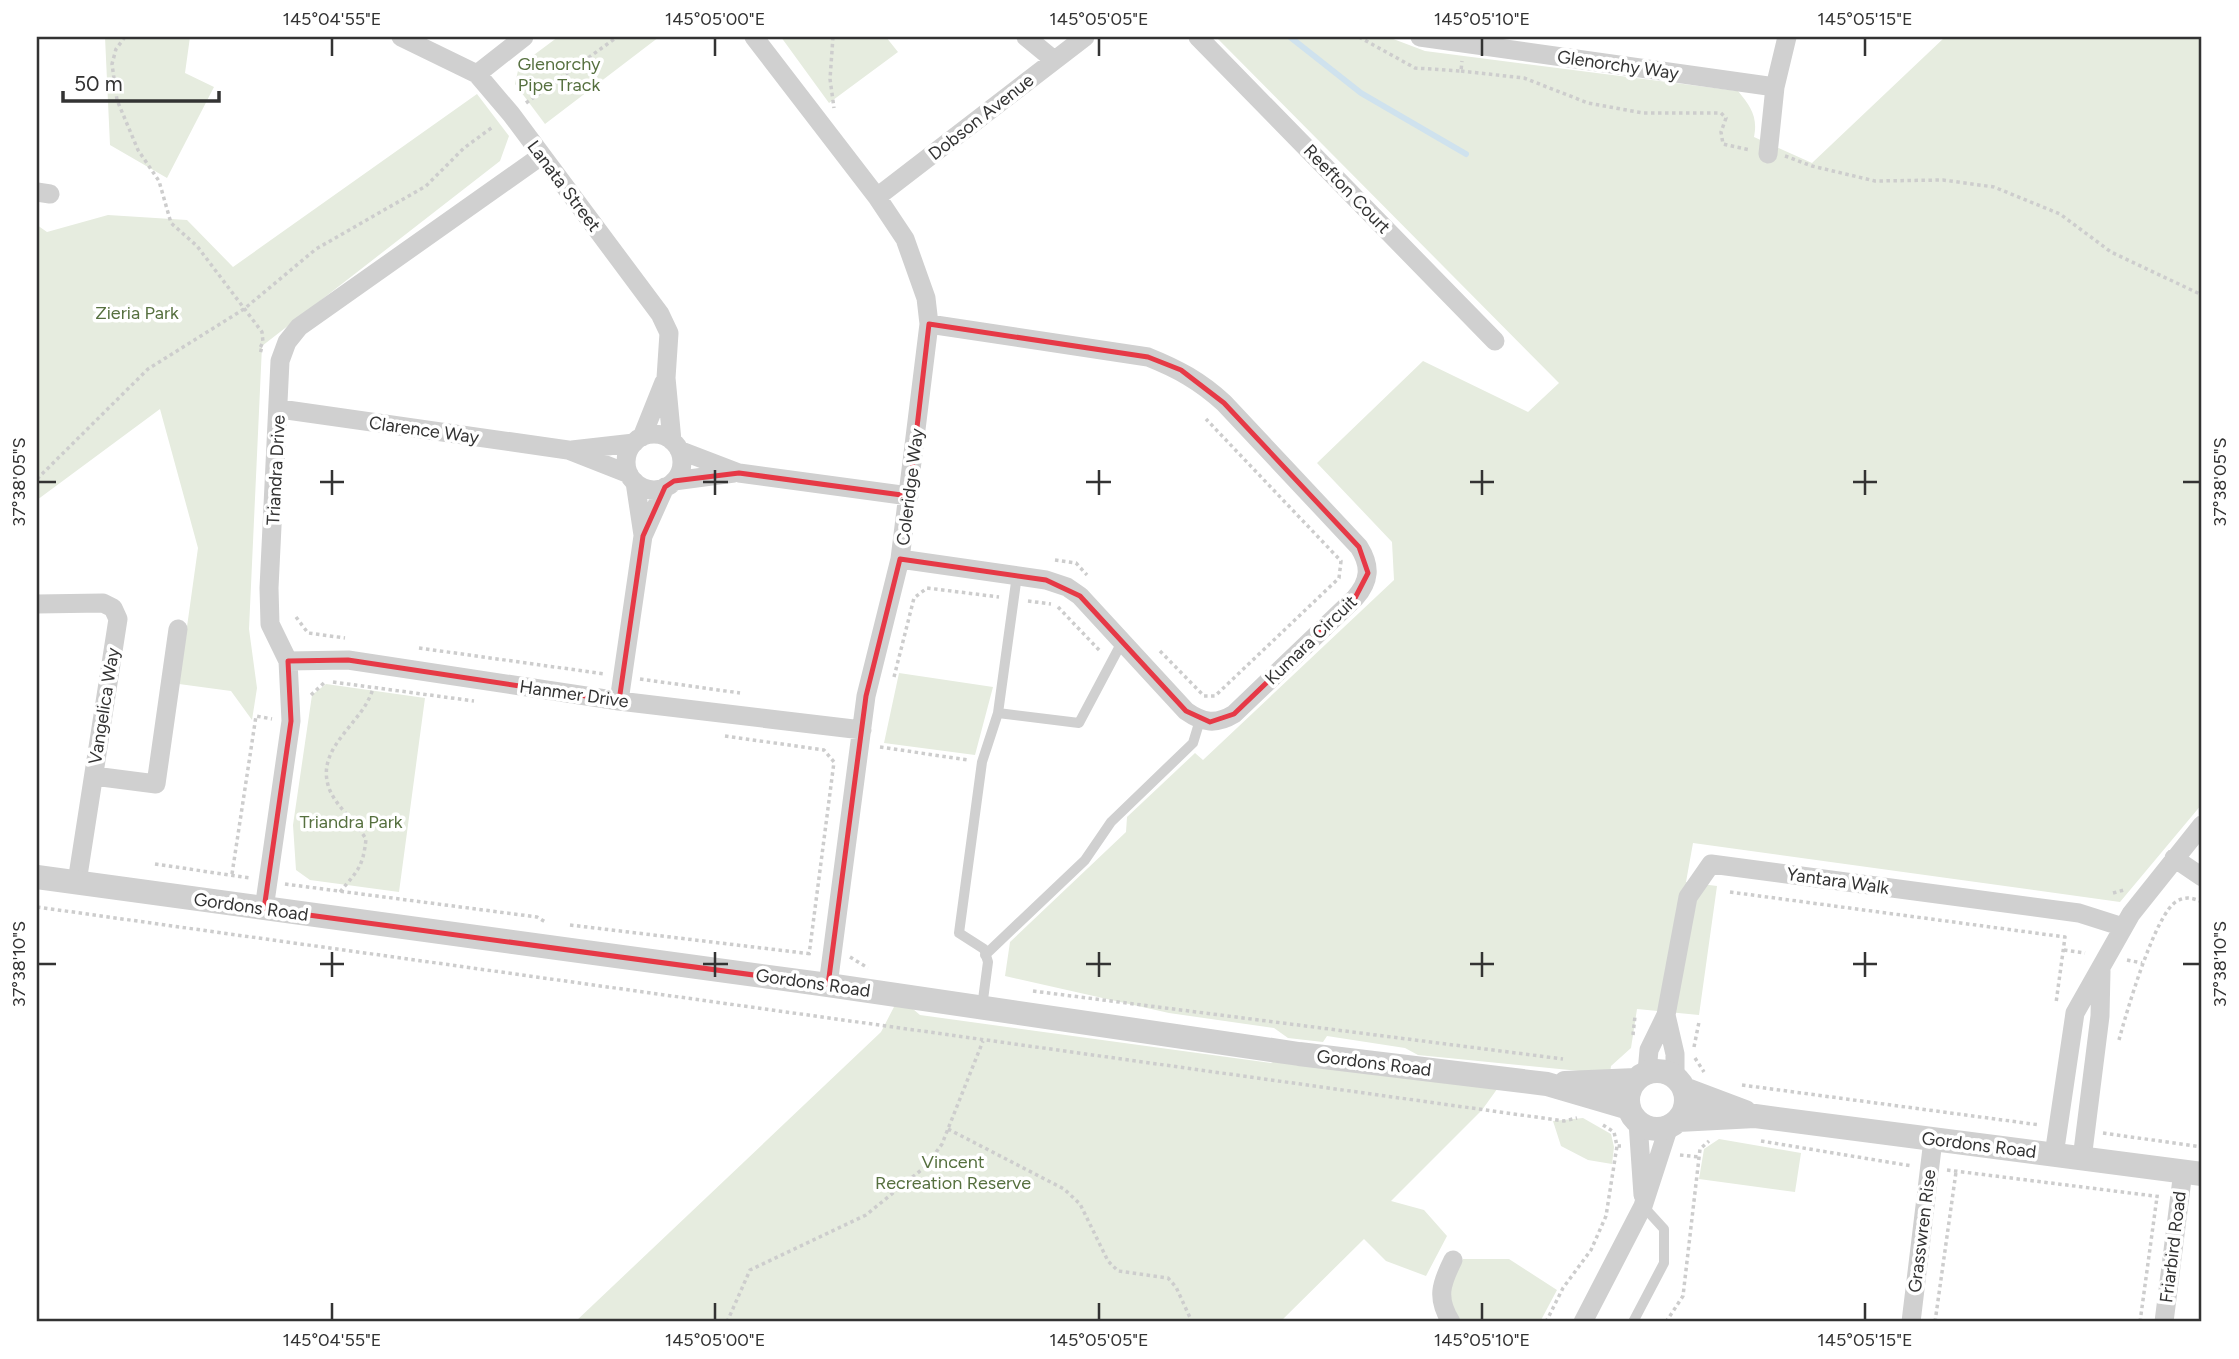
<svg xmlns="http://www.w3.org/2000/svg" width="2239" height="1359" viewBox="0 0 2239 1359" font-family="Figtree,sans-serif">
  <style>
    .green { fill: #e6ecdf }
    .lines { fill: none; stroke-linecap: round; stroke-linejoin: round }
    .stream { stroke: #cfe2ee; stroke-width: 6 }
    .path { stroke: #cdcdcd; stroke-width: 3.5; stroke-dasharray: 3.5 3.5; stroke-linecap: butt }
    .service { stroke: #d0d0d0; stroke-width: 10 }
    .minor { stroke: #d0d0d0; stroke-width: 19 }
    .tertiary { stroke: #d0d0d0; stroke-width: 24 }
    .marked { fill: none; stroke: #e63946; stroke-width: 5; stroke-linejoin: round }
    .ticks { fill: none; stroke: #333; stroke-width: 2.5 }
    .labels { text-anchor: middle; stroke-width: 7; stroke-linejoin: round; paint-order: stroke }
    .park-label { font-size: 18px; fill: #56703f; stroke: #fff }
    .street-label { font-size: 18px; fill: #333; stroke: #fff }
    .neatline { fill: none; stroke: #333; stroke-width: 2.5 }
    .ticks-label { font-size: 18px; text-anchor: middle; fill: #333 }
  </style>
  <rect width="100%" height="100%" fill="#fff"/>
  <path class="green" d="M105 37H190L185 73 214 87 167 178 110 145Z
    M558 37H659L545 124 515 84 519 66Z
    M781 37H886L898 52 829 103Z
    M1216 37H1388L1425 51 1738 91C1751 107 1758 117 1754 137L1812 163 1945 37H2202V804L2120 902 1693 843 1686 882 1717 886 1699 1015 1637 1009 1631 1048 1611 1066 1610 1074 1418 1055 1405 1048 1327 1036 1323 1042 1288 1038 1274 1028 1169 1013 1005 976 1010 942 1126 832 1127 817 1195 753 1203 760 1394 580 1392 542 1317 463 1423 361 1528 412 1559 383Z
    M477 94 509 136 500 161 262 346 249 629 257 688 252 720 231 691 179 684 198 548 160 409 37 500V225L47 232 108 215 187 220 233 267Z
    M899 673 993 687 975 755 884 743Z
    M326 684 425 698 399 892 310 880 296 870 293 825 312 695Z
    M895 1005 913 1009 920 1015 1271 1063 1282 1058 1500 1085 1482 1110 1391 1201 1424 1210 1447 1236 1426 1276 1386 1261 1364 1239 1280 1322H575L881 1032Z
    M1583 1118 1611 1134 1614 1147 1612 1164 1588 1160 1561 1146 1553 1121Z
    M1719 1139 1801 1153 1795 1192 1699 1179 1704 1149Z
    M1463 1259H1509L1557 1290 1540 1322 1458 1320 1446 1288Z"/>
  <g class="lines">
    <path class="stream" d="M1290 37 1361 93 1466 154"/>
    <path class="path" d="M125 37 116 49 112 64 117 100 138 150 159 181 171 223 197 246 262 332 263 342 259 350 263 351
      M833 37 830 79 834 108
      M1359 37 1415 68 1461 71 1462 61
      M1461 71 1524 78 1588 103 1643 113H1721L1726 118 1721 132 1723 144 1750 150
      M526 103 617 37
      M1785 156 1812 166 1875 181 1943 180 1994 187 2060 214 2111 252 2202 295
      M37 479 148 369 244 309 316 249 426 186 464 148 494 126
      M1055 560 1076 563 1087 575
      M1028 601 1051 604
      M1058 607 1101 652
      M296 617 308 633 345 638
      M419 648 605 674
      M1160 651 1204 696H1215L1339 578 1341 561 1206 419
      M894 677 914 598 927 588 999 597
      M640 679 740 693
      M333 682 474 701
      M311 695 325 682
      M725 736 824 750 834 762 809 955
      M880 747 968 760
      M155 864 250 878
      M232 874 256 716 272 719
      M285 884 537 917 547 923
      M340 892C357 871 363 868 366 839 356 822 333 804 328 785 317 745 364 723 373 688
      M1730 892 2065 937 2056 1003
      M2113 893 2124 890
      M37 907 1564 1121 1577 1118
      M570 925 812 954
      M2064 950 2085 953
      M850 957 868 968
      M2127 960 2142 963
      M1033 991 1563 1059
      M1633 1035 1635 1016
      M2119 1040C2126 1014 2155 913 2177 901 2186 896 2193 898 2202 902
      M1694 1047 1699 1022
      M1695 1058 1704 1072
      M1742 1085 2040 1125
      M1603 1125 1614 1132 1617 1146H1621
      M948 1129 1064 1189 1080 1204 1108 1261 1118 1271 1168 1278 1176 1287 1192 1322
      M2103 1133 2202 1147
      M1761 1141 1912 1166
      M1680 1155 1699 1157
      M1947 1170 2162 1197
      M727 1322 750 1270 866 1215 926 1166 942 1144 983 1041
      M1546 1322 1563 1288 1591 1250 1606 1216 1617 1146
      M1666 1322 1683 1296 1700 1149 1709 1141
      M1935 1322 1956 1172
      M2140 1322 2157 1197"/>
    <path class="service" d="M998 713 1079 723 1122 642
      M985 955 1085 860 1111 822 1193 743 1200 720
      M982 1007 988 962 984 949 959 933 982 762 998 713 1017 575
      M1633 1322 1664 1263V1229L1643 1206"/>
    <path class="minor" d="M401 37 477 74 511 114 660 314 669 333 666 378 672 441
      M754 37 877 197 905 239 926 298 929 324 900 559 866 696 828 985
      M1026 37 1054 60
      M1198 37 1495 341
      M1420 37 1775 87
      M477 74 524 37
      M1768 154 1775 87 1787 37
      M37 192 50 194
      M877 197 1085 37
      M280 409 568 450 629 474
      M626 462a28 28 0 1 1 56 0a28 28 0 1 1-56 0Z
      M642 437 664 382
      M572 450 634 443
      M679 450 739 473 909 496
      M674 481 734 473
      M635 482 643 535
      M900 559 1046 580 1067 587 1080 596 1186 711C1203 723 1216 725 1234 714L1355 598C1370 581 1371 566 1359 547L1224 403C1200 381 1178 369 1148 357L929 324
      M37 604 103 603 113 608 118 619 77 882
      M288 661 348 660 619 701 862 730
      M619 701 643 536 665 487
      M94 776 156 784 178 629
      M2174 858 2202 877
      M264 909 291 721 288 661 270 624 269 588 280 361 287 342 299 327 541 156
      M1666 1015 1675 1054V1076
      M1647 1072 1649 1050 1666 1015 1688 897 1711 864 2079 913 2123 927
      M1638 1122 1643 1195
      M2054 1155 2075 1013 2131 914 2202 825
      M2082 1159 2100 1016 2101 971
      M1451 1322C1436 1298 1441 1284 1453 1260
      M1583 1322 1643 1206 1669 1126
      M1911 1322 1933 1140
      M2164 1322 2183 1171"/>
    <path class="tertiary" d="M37 877 828 985 1299 1054 1547 1084 1629 1108
      M1628 1100a29 29 0 1 1 58 0a29 29 0 1 1-58 0Z
      M1565 1083 1636 1080
      M1684 1089 1745 1112
      M1678 1120 1755 1116 2202 1174"/>
  </g>
  <path class="marked" d="M929 324 1148 357 1181 370 1224 403 1359 547 1368 573 1355 598 1234 714 1210 722 1186 711 1080 596 1046 580 900 559 866 696 828 985 264 909 291 721 288 661 348 660 619 701 643 536 665 487 674 481 739 473 909 496Z"/>
  <path class="ticks" d="M332 38V56M715 38V56M1099 38V56M1482 38V56M1865 38V56M332 470V495M715 470V495M1099 470V495M1482 470V495M1865 470V495M38 482H56M320 482H344M703 482H728M1086 482H1111M1470 482H1494M1853 482H1877M2183 482H2200M332 952V977M715 952V977M1099 952V977M1482 952V977M1865 952V977M38 964H56M320 964H344M703 964H728M1086 964H1111M1470 964H1494M1853 964H1877M2183 964H2200M332 1303V1320M715 1303V1320M1099 1303V1320M1482 1303V1320M1865 1303V1320"/>
  <g class="labels">
    <g class="park-label">
      <text x="559" y="70">Glenorchy<tspan x="559" dy="21">Pipe Track</tspan></text>
      <text x="137" y="319">Zieria Park</text>
      <text x="351" y="828">Triandra Park</text>
      <text x="953" y="1168">Vincent<tspan x="953" dy="21">Recreation Reserve</tspan></text>
    </g>
    <g class="street-label">
      <text transform="translate(1618 65) rotate(8)" y="6">Glenorchy Way</text>
      <text transform="translate(981 117) rotate(-38)" y="6">Dobson Avenue</text>
      <text transform="translate(564 186) rotate(53)" y="6">Lanata Street</text>
      <text transform="translate(1347 189) rotate(46)" y="6">Reefton Court</text>
      <text transform="translate(424 430) rotate(8)" y="6">Clarence Way</text>
      <text transform="translate(276 470) rotate(-87)" y="6">Triandra Drive</text>
      <text transform="translate(910 487) rotate(-83)" y="6">Coleridge Way</text>
      <text transform="translate(1311 640) rotate(-44)" y="6">Kumara Circuit</text>
      <text transform="translate(574 694) rotate(8)" y="6">Hanmer Drive</text>
      <text transform="translate(104 706) rotate(-81)" y="6">Vangelica Way</text>
      <text transform="translate(1838 881) rotate(8)" y="6">Yantara Walk</text>
      <text transform="translate(251 907) rotate(8)" y="6">Gordons Road</text>
      <text transform="translate(813 983) rotate(8)" y="6">Gordons Road</text>
      <text transform="translate(1374 1063) rotate(7)" y="6">Gordons Road</text>
      <text transform="translate(1979 1145) rotate(7)" y="6">Gordons Road</text>
      <text transform="translate(1922 1231) rotate(-83)" y="6">Grasswren Rise</text>
      <text transform="translate(2173 1247) rotate(-83)" y="6">Friarbird Road</text>
    </g>
  </g>
  <rect width="2239" height="1359" fill="none" stroke="#ffffff" stroke-width="77"/>
  <path d="M63 91v10h156v-10" fill="none" stroke="#333333" stroke-width="3.5"/>
  <text x="74" y="91" font-size="21" fill="#333333" stroke="#ffffff" stroke-width="5" paint-order="stroke">50 m</text>
  <rect x="38" y="38" width="2162" height="1282" class="neatline"/>
  <g class="ticks-label">
    <text x="332" y="25">145°04'55"E</text>
    <text x="715" y="25">145°05'00"E</text>
    <text x="1099" y="25">145°05'05"E</text>
    <text x="1482" y="25">145°05'10"E</text>
    <text x="1865" y="25">145°05'15"E</text>
    <text transform="translate(19 482) rotate(-90)" y="6">37°38'05"S</text>
    <text transform="translate(2220 482) rotate(-90)" y="6">37°38'05"S</text>
    <text transform="translate(19 964) rotate(-90)" y="6">37°38'10"S</text>
    <text transform="translate(2220 964) rotate(-90)" y="6">37°38'10"S</text>
    <text x="332" y="1346">145°04'55"E</text>
    <text x="715" y="1346">145°05'00"E</text>
    <text x="1099" y="1346">145°05'05"E</text>
    <text x="1482" y="1346">145°05'10"E</text>
    <text x="1865" y="1346">145°05'15"E</text>
  </g>
</svg>
